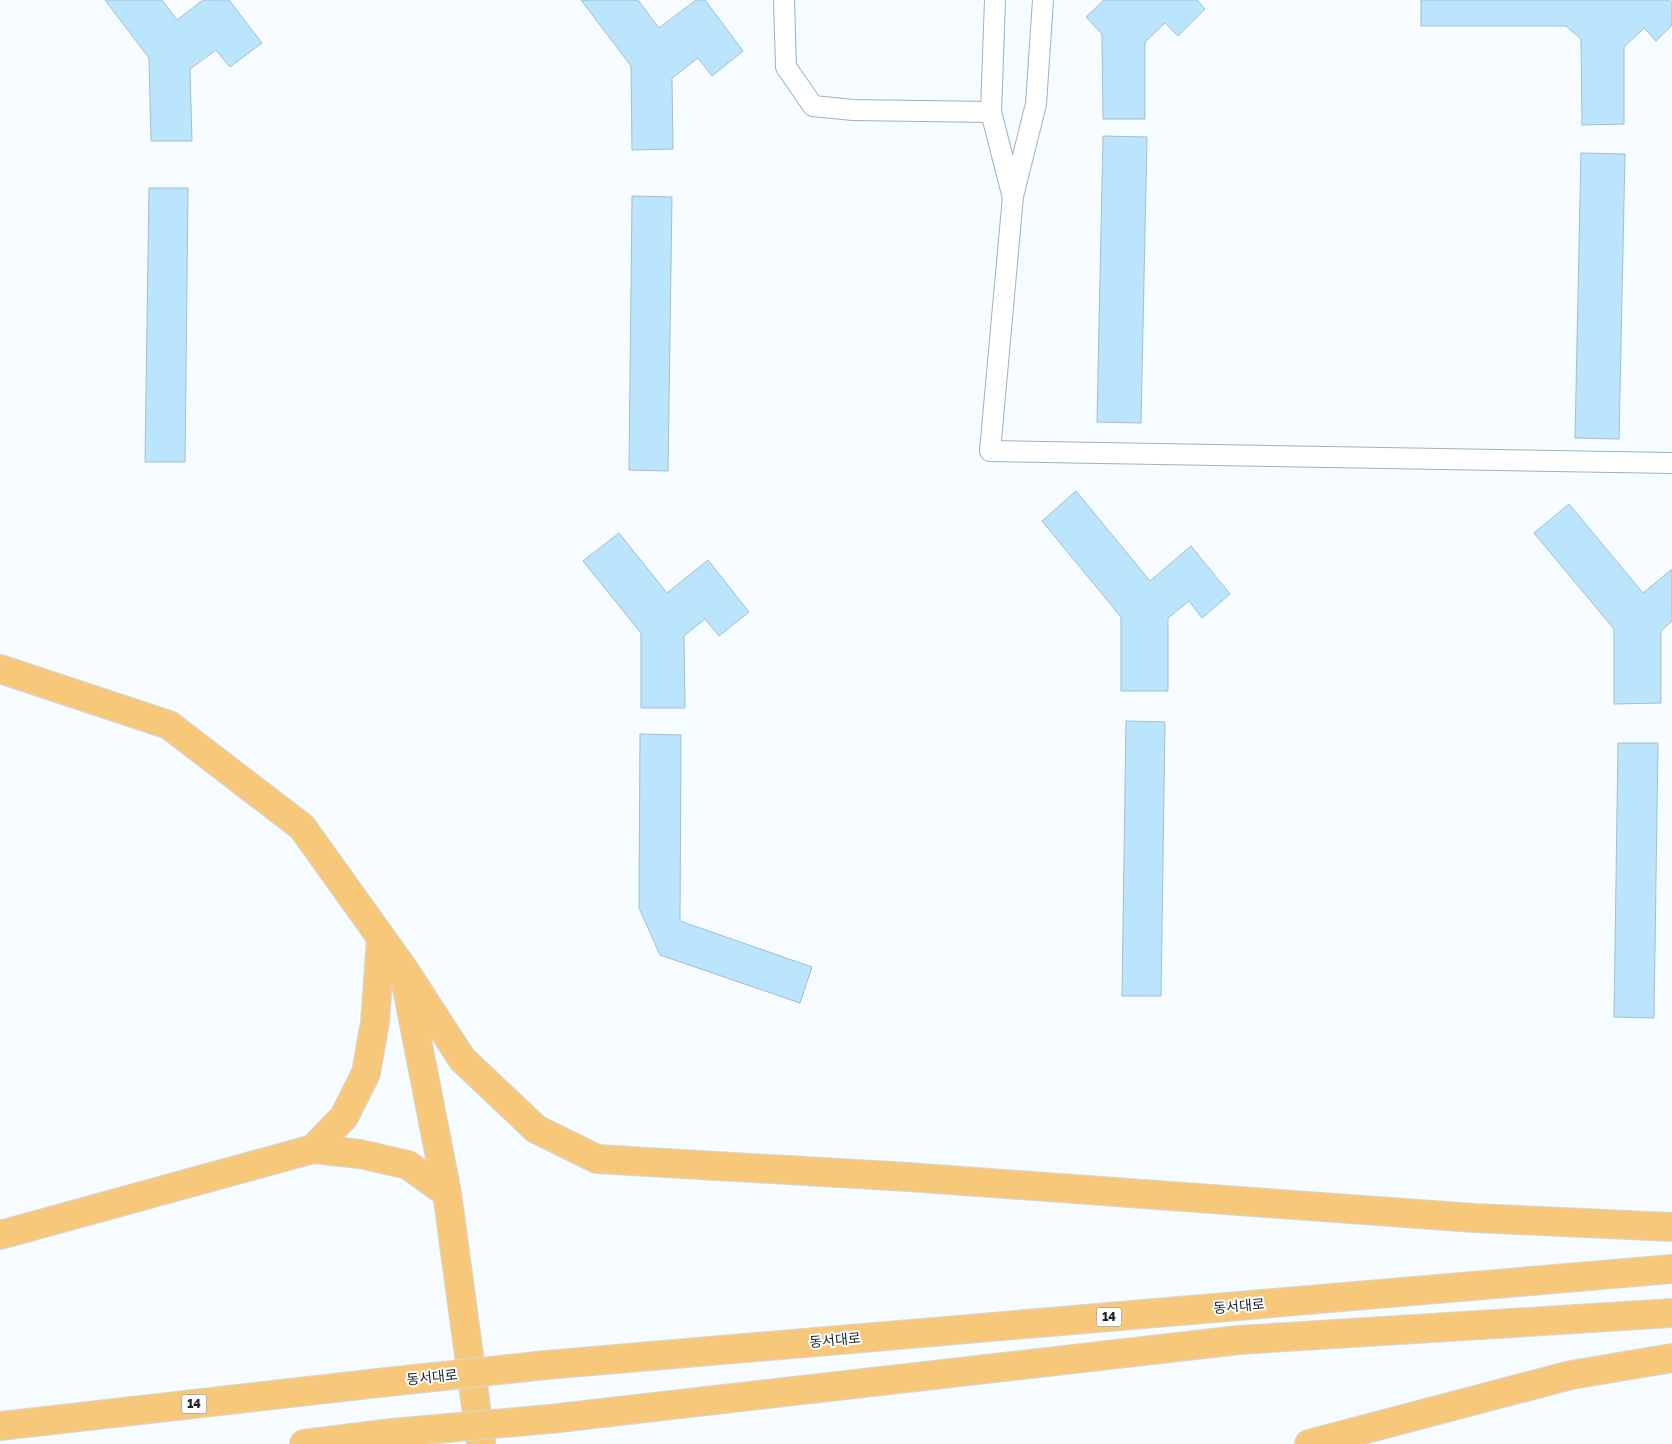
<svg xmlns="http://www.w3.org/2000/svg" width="1672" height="1444" viewBox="0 0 1672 1444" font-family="'Golos Text','Noto Sans KR',sans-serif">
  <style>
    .building { fill: #bbe5fc; stroke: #a4becc }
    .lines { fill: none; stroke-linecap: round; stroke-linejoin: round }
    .service-casing { stroke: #9ab4c2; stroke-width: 22 }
    .trunk-casing { stroke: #d6d7d8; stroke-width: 30 }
    .service { stroke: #fff; stroke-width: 20 }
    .trunk { stroke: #f7c87a; stroke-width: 28 }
    .trunk-bridge-casing { stroke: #d6d7d8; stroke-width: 30; stroke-linecap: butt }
    .trunk-bridge { stroke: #f7c87a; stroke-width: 28 }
    .labels { text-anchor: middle; stroke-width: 4; stroke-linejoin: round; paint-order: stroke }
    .shield { fill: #fff; stroke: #5e6568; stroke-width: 1 }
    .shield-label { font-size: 12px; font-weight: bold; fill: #192328 }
    .street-label { font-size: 14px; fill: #192328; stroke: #fff }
  </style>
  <rect width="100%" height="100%" fill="#f6fcff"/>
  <path class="building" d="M105 0H162L177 20 203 0H229L262 43 230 67 216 50 190 69 192 141H151L149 58Z
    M581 0H638L659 28 696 0H705L743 51 712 76 698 58 672 78 673 149 632 150 631 66Z
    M1104 0H1197L1205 9 1178 36 1165 23 1145 42V119H1103L1102 34 1086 17Z
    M1421 0H1670L1672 2V25L1656 41 1644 28 1624 47V124L1582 125 1581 39 1566 26H1421Z
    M1103 136 1147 137 1141 423 1097 422Z
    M1581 153 1625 154 1619 439 1575 438Z
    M149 188H188L185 462H145Z
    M632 196 672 197 668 471 629 470Z
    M1076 491 1150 581 1191 546 1230 594 1202 618 1189 601 1168 618V691H1121V617L1042 521Z
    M1569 504 1643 593 1672 569V621L1661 631V703L1614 704V629L1534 533Z
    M619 533 667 593 708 560 749 612 719 636 705 619 684 636 685 708H641V633L583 561Z
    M1126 721 1165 722 1161 996H1122Z
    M640 734 681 735 680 921 812 967 800 1003 660 955 639 908Z
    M1618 743H1658L1654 1018 1614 1017Z"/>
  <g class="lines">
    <defs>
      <path id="service" d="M784 0 786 67 813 106 853 110 991 112
        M995 0 991 112 1012 194
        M1043 0 1036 104 1013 196 990 451 1672 463"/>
      <path id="trunk" d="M0 669 169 725 302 827 403 968 447 1193 481 1444
        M403 968 462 1059 536 1129 597 1159 908 1177 1474 1218 1672 1227
        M313 1149 344 1117 366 1073 375 1022 381 938
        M0 1235 313 1149 360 1154 408 1165 447 1193
        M546 1365 1672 1269
        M550 1419 1239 1340 1672 1313
        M0 1426 387 1382
        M304 1444 392 1433
        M1309 1444 1571 1375 1672 1358"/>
    </defs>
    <use href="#service" class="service-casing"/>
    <use href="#trunk" class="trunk-casing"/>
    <use href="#service" class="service"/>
    <use href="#trunk" class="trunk"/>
    <defs>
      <path id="trunk-bridge" d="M387 1382 546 1365
        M392 1433 550 1419"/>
    </defs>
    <use href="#trunk-bridge" class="trunk-bridge-casing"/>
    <use href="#trunk-bridge" class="trunk-bridge"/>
  </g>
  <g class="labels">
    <g class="shield">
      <rect x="1096.5" y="1307.5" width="25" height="19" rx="4"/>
      <rect x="181.5" y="1394.5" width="25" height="19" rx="4"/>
    </g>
    <g class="shield-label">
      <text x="1109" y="1321">14</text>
      <text x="194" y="1408">14</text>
    </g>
    <g class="street-label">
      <text transform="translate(1239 1306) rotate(-5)" y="5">동서대로</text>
      <text transform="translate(835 1340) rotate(-5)" y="5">동서대로</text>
      <text transform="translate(432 1377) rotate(-6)" y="5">동서대로</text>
    </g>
  </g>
</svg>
